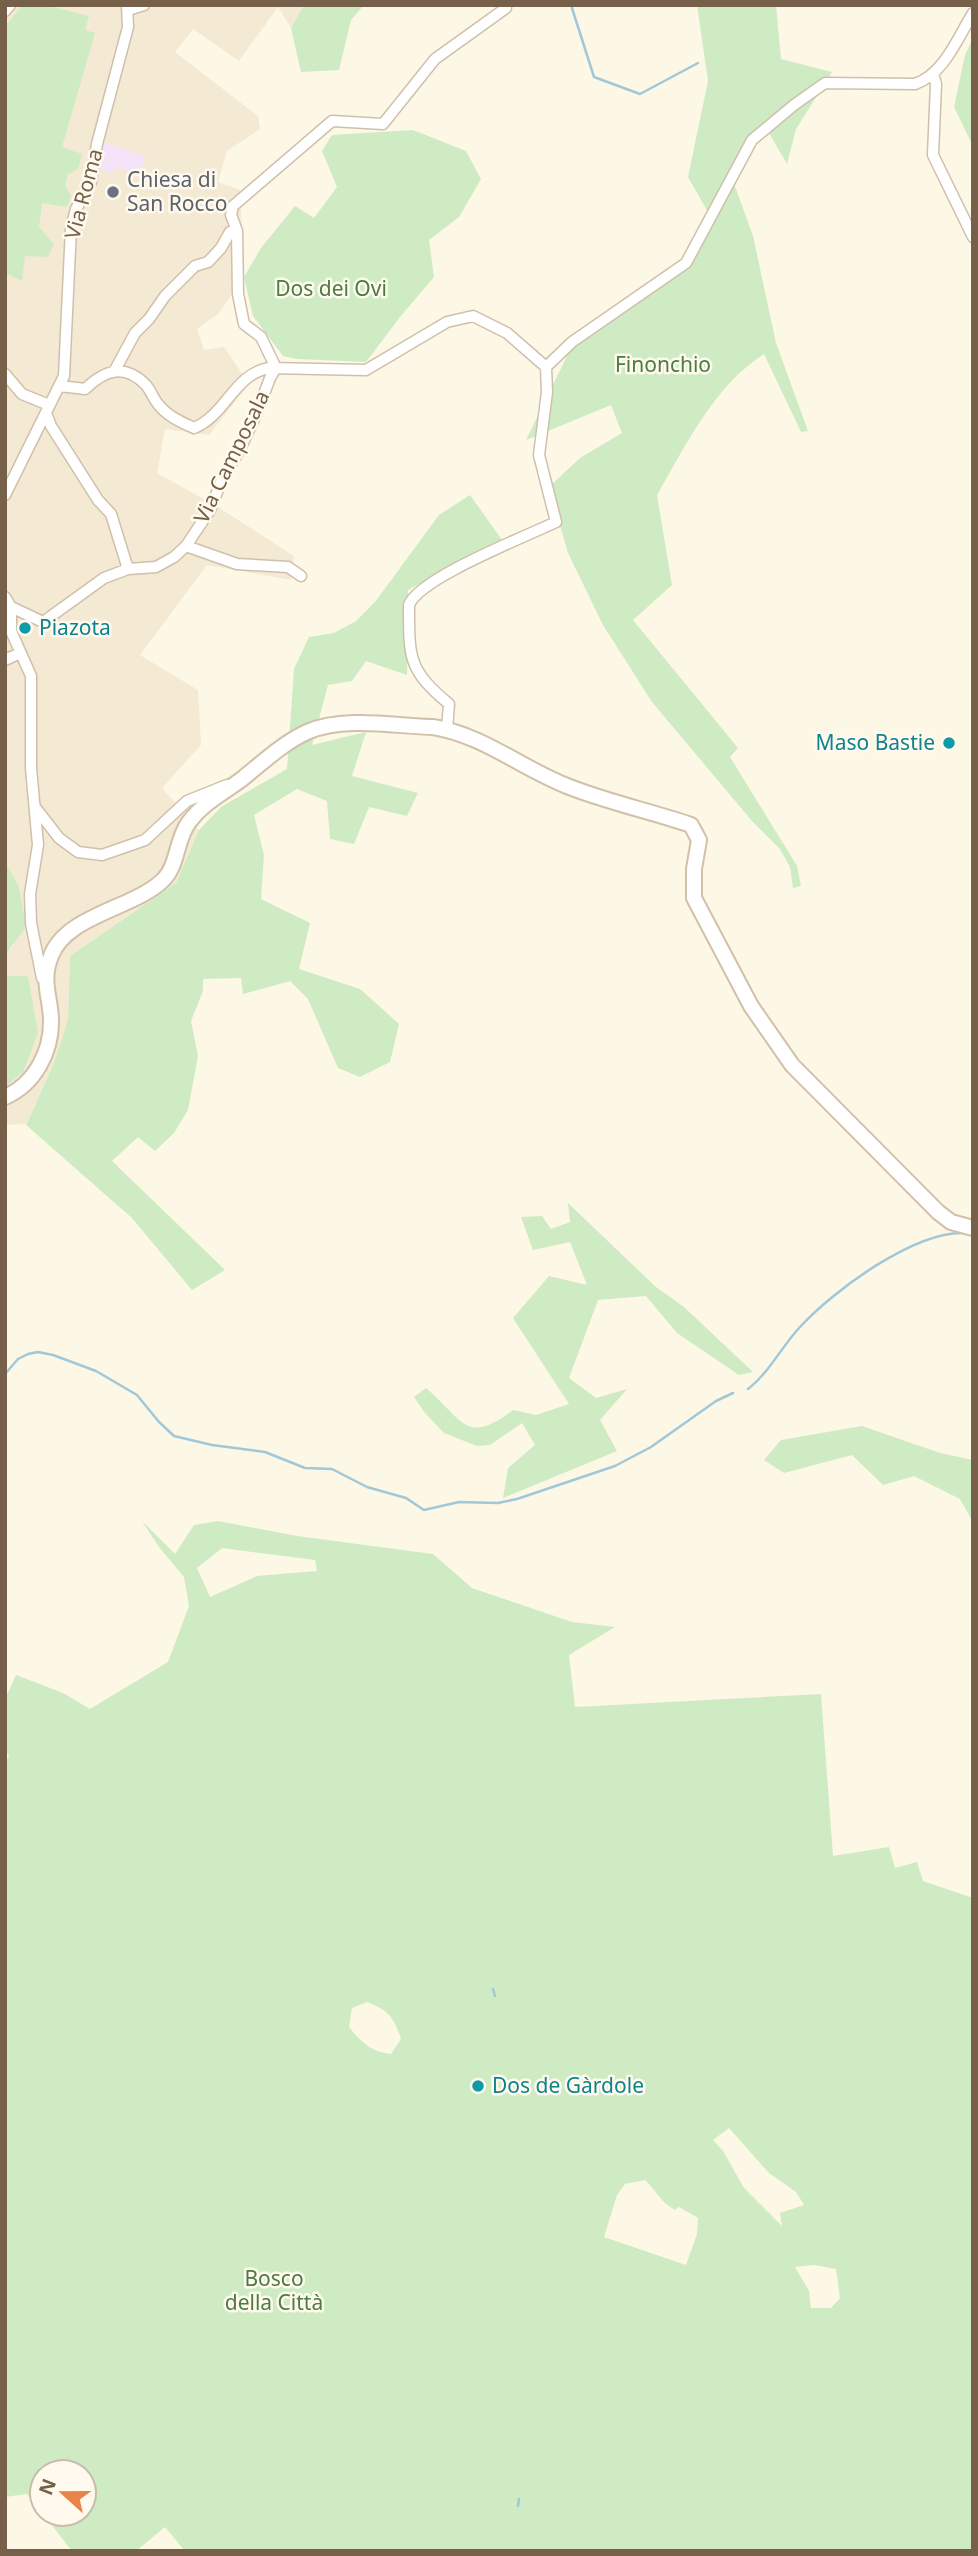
<svg xmlns="http://www.w3.org/2000/svg" width="978" height="2556" viewBox="0 0 978 2556" font-family="'Noto Sans',sans-serif">
  <style>
    .residential { fill: #f4ead4 }
    .education { fill: #f4e3f9 }
    .green { fill: #ceebc4; fill-rule: evenodd }
    .lines { fill: none; stroke-linecap: round; stroke-linejoin: round }
    .stream { stroke: #a0c8d9; stroke-width: 2.5 }
    .street-casing { stroke: #cfc0ac; stroke-width: 13 }
    .secondary-casing { stroke: #d2c1a9; stroke-width: 18 }
    .street { stroke: #fff; stroke-width: 10 }
    .secondary { stroke: #fff; stroke-width: 14 }
    .worship-dot { fill: #6b7280; stroke: #fffaed; stroke-width: 2.5 }
    .culture-dot { fill: #0f9aa8; stroke: #fffaed; stroke-width: 2.5 }
    .labels { text-anchor: middle; stroke-width: 5; stroke-linejoin: round; paint-order: stroke }
    .worship-label { font-size: 21px; fill: #5b616d; stroke: #fffaed; text-anchor: start }
    .street-label { font-size: 21px; fill: #76604a; stroke: #fffaed }
    .park-label { font-size: 21px; fill: #4b7c42; stroke: #fffaed }
    .culture-label { font-size: 21px; fill: #0d838f; stroke: #fffaed; text-anchor: start }
  </style>
  <rect width="100%" height="100%" fill="#fdf7e6"/>
  <path class="residential" d="M5 5H304L291 28 278 7 239 61 193 29 175 52 258 116 260 129 227 151 218 182 240 190 244 277 219 313 197 329 204 350 224 347 249 384 209 435 165 429 157 473 218 507 294 556 291 580 207 565 140 655 198 690 201 745 162 788 199 830 176 883 70 956 68 1019 54 1063 26 1124 5 1125V955L13 946 5 862Z"/>
  <path class="education" d="M99 141 145 156 139 175 115 167 112 173 91 166Z"/>
  <path class="green" d="M23 5H45L89 16 85 30 95 33 62 147 82 154 78 169 68 174 65 186 71 196 67 207 42 203 39 227 54 244 48 257 25 256 22 281 5 273V26Z
    M304 5H364L351 20 339 70 301 72 291 28Z
    M697 5H776L781 59 832 72 796 129 787 164 763 123 732 178 753 236 776 343 808 431 801 432 764 354C714 386 686 445 657 495L672 585 633 620 738 748 730 757 797 866 801 886 793 888 790 867 780 849 752 821 652 702 603 625 568 553 549 487 580 458 622 433 611 405 526 440 569 352 692 263 712 219 688 177 708 81Z
    M973 38V146L954 107 965 55Z
    M413 130 466 151 481 179 459 217 429 240 434 277 400 317 366 362 297 359 283 356 253 316 244 277 261 248 295 206 314 218 337 187 322 151 332 135Z
    M470 495 502 540 408 590 407 675 366 661 352 681 328 685 312 745 366 732 352 776 418 793 407 816 369 807 354 844 330 839 327 801 297 789 254 815 264 855 261 899 310 923 299 969 360 989 399 1024 390 1062 360 1077 338 1068 308 999 290 981 243 994 241 978 203 979V991L191 1021 198 1056 188 1110 174 1133 155 1151 138 1137 112 1161 225 1270 192 1290 132 1218 26 1125 54 1063 68 1019 70 956 176 883 199 830 221 807 287 769 294 669 309 637 334 633 356 621 375 602 439 515Z
    M5 862 19 887 26 927 5 955Z
    M5 976H28L38 1033 23 1072 5 1087Z
    M568 1203 656 1287 684 1307 753 1372 739 1375 677 1333 646 1296 598 1300 569 1378 596 1398 627 1389 600 1420 617 1451 503 1498 508 1468 535 1445 522 1423 490 1445 477 1446 444 1433 425 1413 414 1397 426 1388C462 1418 465 1447 513 1410L536 1415 569 1404 513 1318 549 1276 587 1285 570 1242 533 1250 521 1217 542 1216 551 1229 570 1222Z
    M862 1426 940 1453 973 1460V1522L960 1499 914 1476 883 1485 852 1455 784 1473 764 1460 781 1440Z
    M142 1521 175 1554 194 1525 218 1521 297 1536 433 1554 472 1588 572 1622 615 1627 569 1655 575 1707 821 1694 833 1856 889 1847 895 1868 917 1862 923 1881 973 1898V2551H185L165 2527 136 2551H72L43 2514H84V2472H42V2512L27 2494 5 2497V1764L9 1755 5 1750V1699L16 1675 63 1693 90 1709 168 1662 189 1606 184 1577 159 1547ZM222 1548 315 1560 317 1571 257 1576 210 1597 197 1568ZM367 2002C388 2010 394 2017 401 2039L391 2054C371 2052 361 2042 349 2027L352 2008ZM729 2128 769 2173 796 2192 804 2205 780 2213 782 2226 744 2188 723 2151 713 2140ZM645 2180C657 2191 660 2202 675 2210L679 2207 698 2218 697 2234 686 2265 604 2237 617 2195 625 2184ZM814 2265 836 2269 840 2298 831 2308H811L809 2291 795 2267Z"/>
  <g class="lines">
    <path class="stream" d="M571 5 594 77 640 94 698 63
      M5 1374 18 1359 28 1354 38 1352 53 1355 96 1371 137 1395 159 1422 174 1436 212 1445 265 1452 305 1468 332 1469 367 1487 406 1498 424 1510 459 1502 498 1503 517 1499 615 1466 651 1447 716 1401 733 1393
      M748 1389C769 1373 782 1346 800 1327 833 1291 915 1230 966 1233
      M493 1989 495 1996
      M518 2506 519 2499"/>
    <defs>
      <path id="street" d="M128 10 144 5
        M5 11 10 5
        M933 73 936 84 933 155 973 237
        M237 231 231 215 233 206 332 121 383 124 435 59 506 8V5
        M5 374 22 394 49 405
        M60 386 85 389C105 370 124 363 146 385 151 391 153 398 158 404 167 416 181 422 194 428 226 415 234 374 269 368L366 370 447 322 473 316 507 333 546 367 572 342 686 263 752 140 794 105 825 83 915 84C944 74 957 39 973 13
        M46 413 51 426 98 500 111 514 128 569
        M5 495 64 376 71 228 76 209 91 182 97 144 128 27 127 5
        M186 546 237 564 288 567 301 576
        M5 597 11 607V631L31 676V768L38 845 30 894 31 923 42 978
        M11 607 43 622 104 578 128 569 156 567 174 557 186 546 210 510 223 477 239 451 256 415 270 378 276 368 261 337 244 324 238 294 237 231 230 232 221 248 208 262 195 266 165 296 149 319 135 333 115 370
        M5 660 20 653
        M447 729 449 704C408 670 409 658 409 605 419 578 527 536 556 522L539 455 547 392 546 367
        M35 807 59 838 78 852 102 855 145 840 187 801 227 785"/>
      <path id="secondary" d="M5 1097C35 1084 52 1051 51 1019 50 995 41 981 51 956 66 915 135 908 163 880 178 866 176 839 189 822 204 802 222 794 242 779 262 763 283 743 307 732 344 716 394 726 433 727 483 735 521 768 567 786 607 802 650 811 691 825L699 840 694 869V898L751 1006 792 1065 938 1212 951 1222 973 1228"/>
    </defs>
    <use href="#street" class="street-casing"/>
    <use href="#secondary" class="secondary-casing"/>
    <use href="#street" class="street"/>
    <use href="#secondary" class="secondary"/>
  </g>
  <circle class="worship-dot" cx="113" cy="192" r="7"/>
  <g class="culture-dot">
    <circle cx="25" cy="628" r="7"/>
    <circle cx="949" cy="743" r="7"/>
    <circle cx="478" cy="2086" r="7"/>
  </g>
  <g class="labels">
    <g class="worship-label">
      <text x="127" y="187">Chiesa di<tspan x="127" dy="24">San Rocco</tspan></text>
    </g>
    <g class="street-label">
      <text transform="translate(84 194) rotate(-75)" y="7">Via Roma</text>
      <text transform="translate(232 457) rotate(-64)" y="7">Via Camposala</text>
    </g>
    <g class="park-label">
      <text x="331" y="296">Dos dei Ovi</text>
      <text x="663" y="372">Finonchio</text>
      <text x="274" y="2286">Bosco<tspan x="274" dy="24">della Città</tspan></text>
    </g>
    <g class="culture-label">
      <text x="39" y="635">Piazota</text>
      <text x="935" y="750" text-anchor="end">Maso Bastie</text>
      <text x="492" y="2093">Dos de Gàrdole</text>
    </g>
  </g>
  <rect width="978" height="2556" fill="none" stroke="#76604a" stroke-width="14"/>
  <g transform="translate(63 2493) rotate(291)"><circle r="33" fill="#fffaed" stroke="#c8bcac" stroke-width="2"/>
  <path d="M0-5L12 26L0 18L-12 26Z" fill="#e8844a"/>
  <text y="-10" font-size="19" font-weight="bold" text-anchor="middle" fill="#76604a">N</text>
  </g>
</svg>
